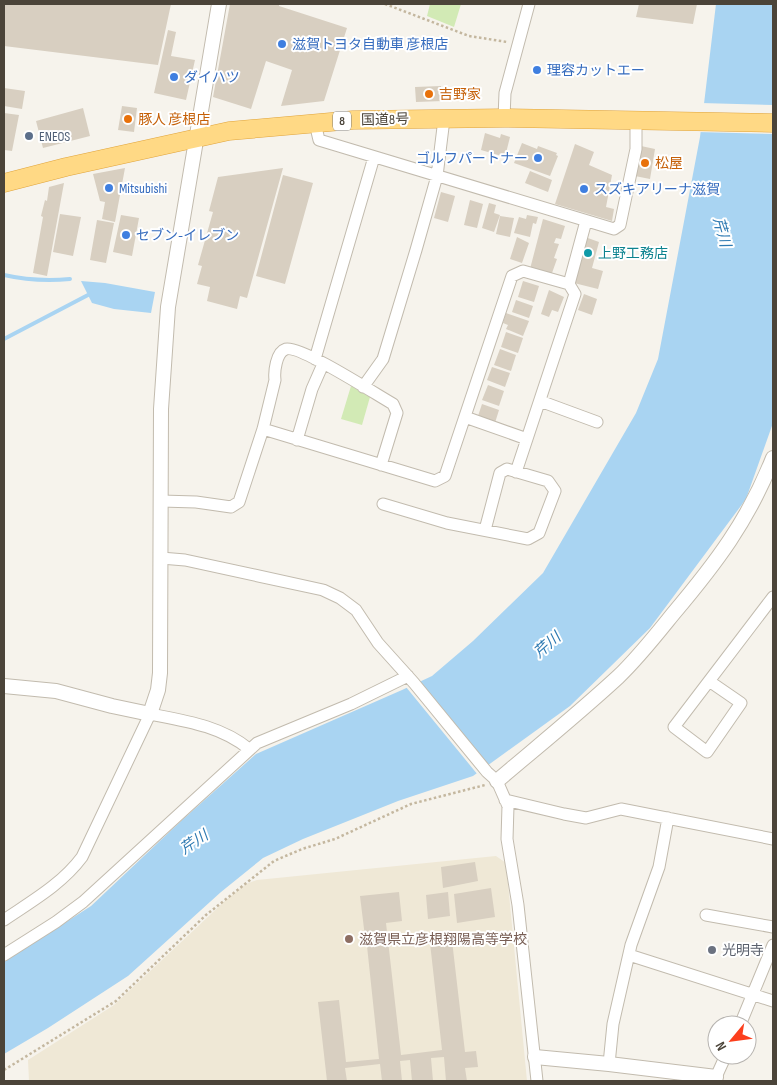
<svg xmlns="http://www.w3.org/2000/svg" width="777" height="1085" viewBox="0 0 777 1085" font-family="'Sofia Sans Condensed','Noto Sans JP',sans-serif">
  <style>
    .education { fill: #efe8d6 }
    .green { fill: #d2eab5 }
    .water { fill: #a9d4f2 }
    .pier { fill: #f6f3ec }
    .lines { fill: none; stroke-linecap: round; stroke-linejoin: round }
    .stream { stroke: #a9d4f2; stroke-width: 4 }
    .building { fill: #d8cfc1 }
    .minor-casing { stroke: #c2bbae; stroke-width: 13 }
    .tertiary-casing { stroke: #c2bbae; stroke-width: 16 }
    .trunk-casing { stroke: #e0a43c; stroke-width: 19 }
    .path { stroke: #c4b79f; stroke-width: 2.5; stroke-dasharray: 2.5 2.5; stroke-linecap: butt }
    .minor { stroke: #fff; stroke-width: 11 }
    .tertiary { stroke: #fff; stroke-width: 14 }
    .trunk { stroke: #ffd985; stroke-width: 18 }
    .shop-dot { fill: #3f7fe0; stroke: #fff; stroke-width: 2 }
    .food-dot { fill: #e8710a; stroke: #fff; stroke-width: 2 }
    .service-dot { fill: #5c6f8a; stroke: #fff; stroke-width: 2 }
    .culture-dot { fill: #0f9aa8; stroke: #fff; stroke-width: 2 }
    .education-dot { fill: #8d6e63; stroke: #fff; stroke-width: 2 }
    .worship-dot { fill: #6b7280; stroke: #fff; stroke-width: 2 }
    .labels { text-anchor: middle; stroke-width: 4; stroke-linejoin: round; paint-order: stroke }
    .shield { fill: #fff; stroke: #817c74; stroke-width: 1 }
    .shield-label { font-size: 12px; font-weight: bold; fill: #4b4439 }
    .shop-label { font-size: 14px; fill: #366cbe; stroke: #fff; text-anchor: start }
    .food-label { font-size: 14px; fill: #c56008; stroke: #fff; text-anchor: start }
    .street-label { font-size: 14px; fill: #4b4439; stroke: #fff }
    .service-label { font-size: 14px; fill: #4e5e75; stroke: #fff; text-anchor: start }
    .culture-label { font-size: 14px; fill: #0d838f; stroke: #fff; text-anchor: start }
    .education-label { font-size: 14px; fill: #785e54; stroke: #fff; text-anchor: start }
    .worship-label { font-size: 14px; fill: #5b616d; stroke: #fff; text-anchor: start }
    .water-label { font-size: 15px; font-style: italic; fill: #2e7ab2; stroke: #fff }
  </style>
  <rect width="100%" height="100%" fill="#f6f3ec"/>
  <path class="education" d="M496 856 506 863 527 1081H29L28 1060 114 1005 227 899 246 884 257 880Z"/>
  <path class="green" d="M430 4H461L454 27 427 16Z
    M351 386 370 397 362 425 341 419Z"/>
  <path class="water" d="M716 4H773V423L746 499 650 628 570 706 473 776 398 801 303 839 263 858 221 892 128 976 48 1028 4 1054V962L91 906 180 822 256 754 402 690 432 676 473 641 543 573 636 413 658 359 700 137Z
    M81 281 105 283 155 292 151 313 114 309 92 303Z"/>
  <path class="pier" d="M701 103 773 105V134L698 132Z
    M417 681 489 768 478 775 406 687Z"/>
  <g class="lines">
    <path class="stream" d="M4 275C26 280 47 281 70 279
      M4 339 88 295"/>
  </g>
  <path class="building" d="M4 4H171L158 65 4 46Z
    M230 4H279V6L347 28 324 101 281 106 292 70 266 61 251 109 213 97Z
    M639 4H697L693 24 636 17Z
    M168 30 176 32 171 56 195 60 186 100 154 93Z
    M441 86 443 101 416 102 415 87Z
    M4 88 25 91 22 109 4 106Z
    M122 106 137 108 134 132 118 130Z
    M83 108 90 136 43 148 36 121Z
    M4 113 19 115 12 151 4 150Z
    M485 133 500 138 501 134 510 137 505 157 481 150Z
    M522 143 537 149 538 146 557 153 556 155 558 156 550 176 514 163Z
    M575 144 594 152 589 165 612 175 606 207 614 209 612 221 555 204Z
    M641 146 655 149 650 179 635 176Z
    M125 168 115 222 102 219 105 202 100 201 93 174Z
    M283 168 247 298 240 296 237 309 207 301 210 287 197 284 202 266 198 265 213 212 209 211 218 177Z
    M530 171 552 180 548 192 525 183Z
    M283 175 313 183 285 284 256 276Z
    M64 183 47 276 33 273 43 217 41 216 45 200 47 201 49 187Z
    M441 192 455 196 448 222 434 218Z
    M470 200 483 204 477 228 464 225Z
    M489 203 496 205 494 213 500 215 494 232 482 228Z
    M60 214 81 217 73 256 53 252Z
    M121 215 139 218 132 256 113 252Z
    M527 215 538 217 536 224 533 223 530 237 514 233 519 217 526 219Z
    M500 216 514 218 510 237 496 234Z
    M543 219 565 226 561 239 556 238 554 243 559 244 554 258 557 259 552 273 530 269Z
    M97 220 114 223 106 263 90 260Z
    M517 237 529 243 522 263 510 259Z
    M585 237 599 242 592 268 603 271 598 289 574 283Z
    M523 281 539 286 534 302 518 297Z
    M549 290 564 297 558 312 552 310 549 317 541 314Z
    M584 294 597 299 592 315 578 310Z
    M516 300 533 306 529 318 512 312Z
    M506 313 529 321 523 336 506 329 508 325 503 323Z
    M506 332 523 338 518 353 501 347Z
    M500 349 516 355 511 371 494 365Z
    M492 367 510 373 505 387 487 380Z
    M488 385 504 391 499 406 482 400Z
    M482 404 499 410 494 426 478 416Z
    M475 862 478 881 443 888 441 867Z
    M491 888 495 917 457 923 454 894Z
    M399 892 402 921 386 923 401 1055 442 1050 429 934 451 932 465 1052 476 1051 478 1067 465 1068 467 1081H446L444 1057 431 1058 433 1081H412L410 1060 400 1061 402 1081H382L380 1064 345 1068 347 1081H327L318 1002 339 1000 346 1062 379 1059 367 946H363L362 938 365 937 360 896Z
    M448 892 450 916 428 919 426 895Z"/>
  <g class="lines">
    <defs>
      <path id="minor" d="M504 118 505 93 529 4
        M315 123 319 140 614 229 620 225 636 149V120
        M315 359 374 157
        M363 387 383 359 416 250 437 176 444 119
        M540 401 597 422
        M465 417 527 439
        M263 429 435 481 445 476 512 276 523 271 569 284
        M297 440 312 389 323 364
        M516 472 575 294 569 284 586 221
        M161 501 196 502 231 507 239 502 263 429 275 380C274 372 276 352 286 349 300 345 377 395 393 404L397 413 381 465
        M383 504 447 523 528 539 539 533 555 491 548 481 507 469 500 473 485 530
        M161 558 185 560 323 590 340 598 356 610 378 643 414 683 487 772 497 781 508 806 507 839 518 905 537 1081
        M709 681 741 703 707 752 674 727 773 597
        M505 800 564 814 586 818 621 809 773 839
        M706 915 773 927
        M4 920C32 901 62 884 82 857L150 714C186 721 221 726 249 749
        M4 955 56 922 83 902 257 743 351 704 408 676
        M629 955 773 1001
        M740 1025 773 945
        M609 1064 613 1024 631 945 659 867 668 818
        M716 1077 726 1055"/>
      <path id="tertiary" d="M4 686 56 691 112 706 150 714 158 690 160 673 161 409 168 307 219 4
        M497 781C537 747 579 713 618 677 638 658 656 635 673 614 716 563 748 521 773 458
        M535 1057 609 1064 716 1077 714 1081"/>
      <path id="trunk" d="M4 183 66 167 229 131 353 120 504 118 773 123"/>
    </defs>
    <use href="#minor" class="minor-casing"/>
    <use href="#tertiary" class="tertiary-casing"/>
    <use href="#trunk" class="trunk-casing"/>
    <path class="path" d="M385 4 469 36 507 42
      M4 1070 116 1001 206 915 274 861 302 849 335 839 411 804 485 785"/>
    <use href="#minor" class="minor"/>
    <use href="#tertiary" class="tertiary"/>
    <use href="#trunk" class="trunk"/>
  </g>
  <g class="shop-dot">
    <circle cx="282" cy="44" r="5"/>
    <circle cx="537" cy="70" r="5"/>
    <circle cx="174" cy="77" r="5"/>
    <circle cx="538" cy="158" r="5"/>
    <circle cx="109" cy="188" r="5"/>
    <circle cx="584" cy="189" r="5"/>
    <circle cx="126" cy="235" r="5"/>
  </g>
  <g class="food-dot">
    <circle cx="429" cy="94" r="5"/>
    <circle cx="128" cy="119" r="5"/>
    <circle cx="645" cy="163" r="5"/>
  </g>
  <circle class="service-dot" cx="29" cy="136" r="5"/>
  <circle class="culture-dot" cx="588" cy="253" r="5"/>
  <circle class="education-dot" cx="349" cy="939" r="5"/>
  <circle class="worship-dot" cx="712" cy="950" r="5"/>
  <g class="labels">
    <rect class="shield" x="333" y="111.5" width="18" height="19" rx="4"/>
    <g class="shield-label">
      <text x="342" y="125">8</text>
    </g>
    <g class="shop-label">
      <text x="292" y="49">滋賀トヨタ自動車 彦根店</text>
      <text x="547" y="75">理容カットエー</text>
      <text x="184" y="82">ダイハツ</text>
      <text x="528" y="163" text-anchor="end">ゴルフパートナー</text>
      <text x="119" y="193">Mitsubishi</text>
      <text x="594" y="194">スズキアリーナ滋賀</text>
      <text x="136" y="240">セブン-イレブン</text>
    </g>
    <g class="food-label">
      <text x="439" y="99">吉野家</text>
      <text x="138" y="124">豚人 彦根店</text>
      <text x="655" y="168">松屋</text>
    </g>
    <g class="street-label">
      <text transform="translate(385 119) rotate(-1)" y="5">国道8号</text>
    </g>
    <g class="service-label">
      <text x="39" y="141">ENEOS</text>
    </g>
    <g class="culture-label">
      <text x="598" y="258">上野工務店</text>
    </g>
    <g class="education-label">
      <text x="359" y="944">滋賀県立彦根翔陽高等学校</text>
    </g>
    <g class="worship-label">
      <text x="722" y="955">光明寺</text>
    </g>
    <g class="water-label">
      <text transform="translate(722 232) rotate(75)" y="5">芹川</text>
      <text transform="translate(547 645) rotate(-41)" y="5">芹川</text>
      <text transform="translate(194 842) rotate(-34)" y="5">芹川</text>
    </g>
  </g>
  <rect width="777" height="1085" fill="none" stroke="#4b4439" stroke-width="10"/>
  <g transform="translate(732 1040) rotate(241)"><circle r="24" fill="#ffffff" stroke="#b7b4b0"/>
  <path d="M0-4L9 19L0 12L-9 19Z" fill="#fc3f1d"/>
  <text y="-8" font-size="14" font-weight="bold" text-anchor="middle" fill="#4b4439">N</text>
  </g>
</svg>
